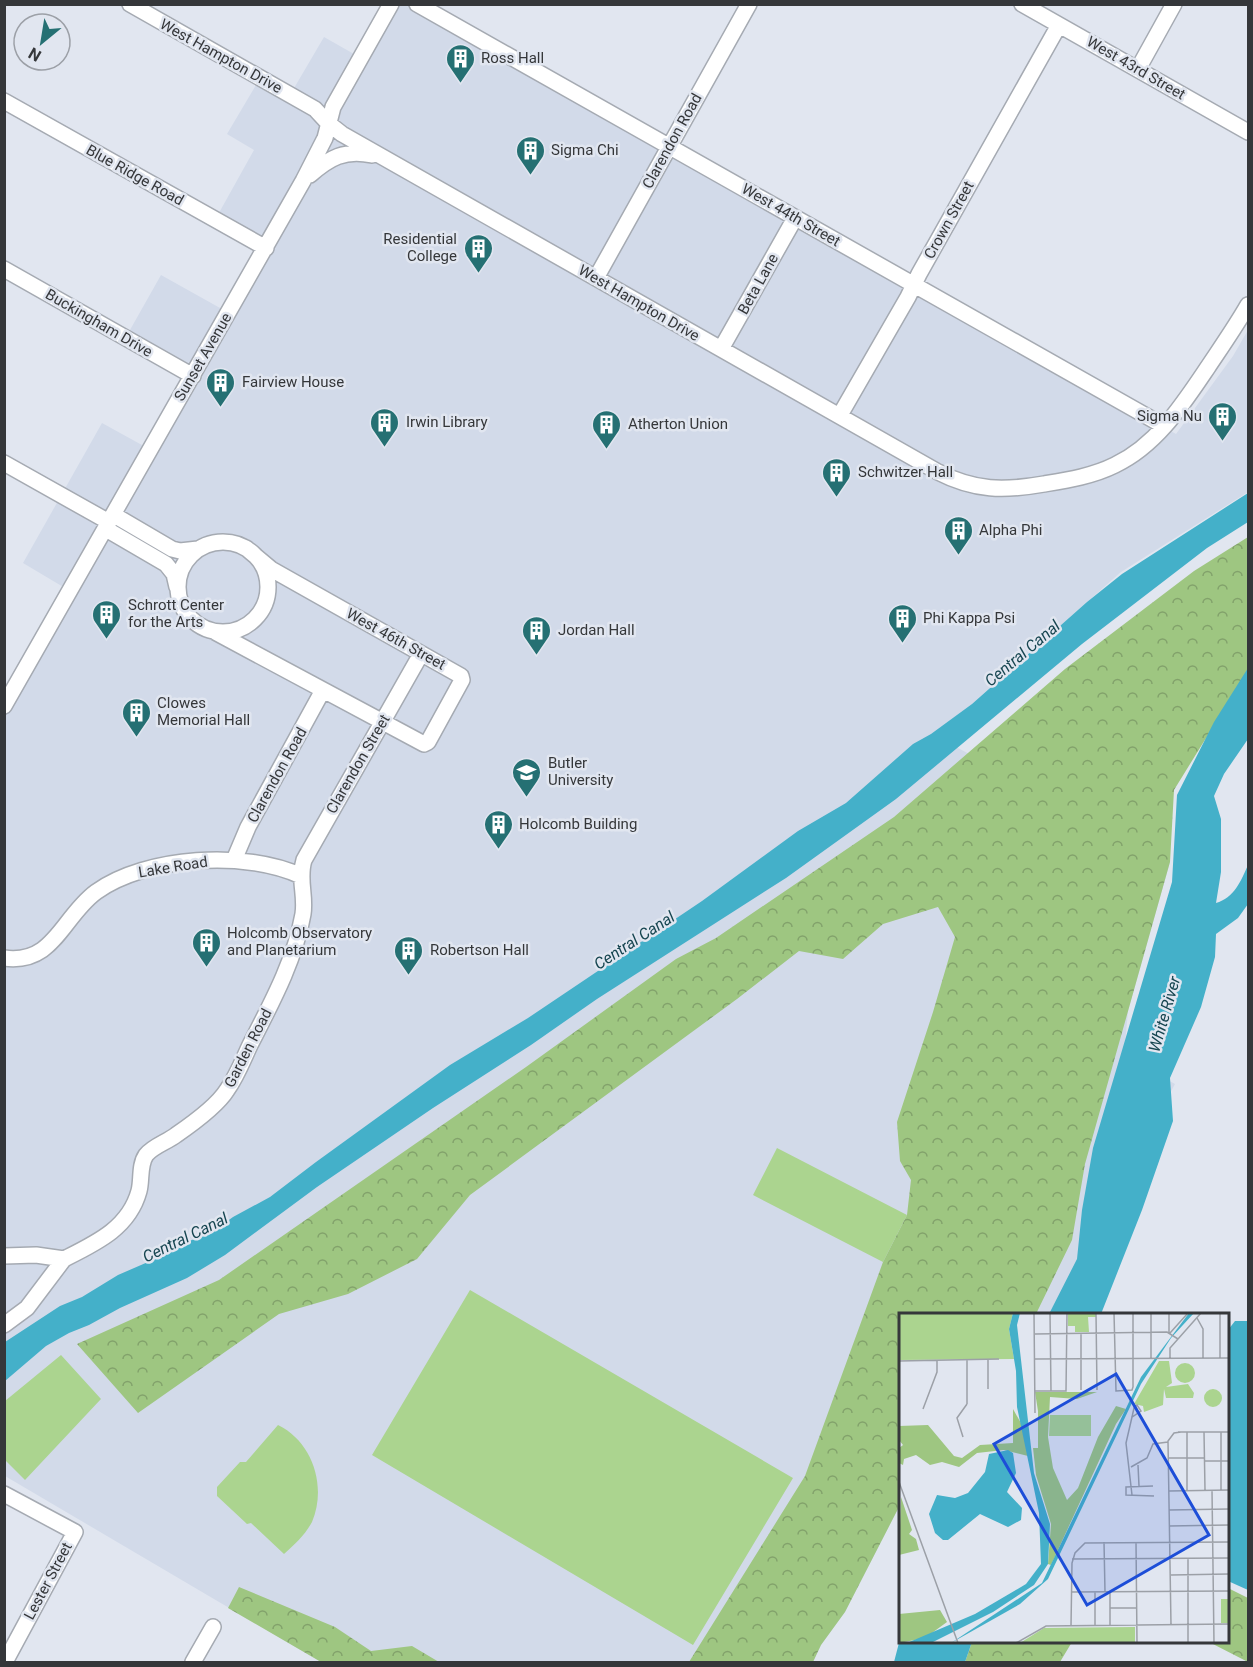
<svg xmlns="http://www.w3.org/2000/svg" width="1253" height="1667" viewBox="0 0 1253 1667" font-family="Roboto,sans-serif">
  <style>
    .built { fill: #d2dae9 }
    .green { fill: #abd48f }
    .forest { fill: url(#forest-crowns) }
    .water { fill: #44b0c9 }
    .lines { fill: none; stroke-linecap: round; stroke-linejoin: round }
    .minor-casing { stroke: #a5aab2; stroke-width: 18 }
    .minor { stroke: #fff; stroke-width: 15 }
    .labels { text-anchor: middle; stroke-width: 5; stroke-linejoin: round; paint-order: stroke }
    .street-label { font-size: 15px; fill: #35373a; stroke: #e1e6f0 }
    .poi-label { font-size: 15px; fill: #35373a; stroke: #e1e6f0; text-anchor: start }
    .water-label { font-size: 16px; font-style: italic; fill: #164550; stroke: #e1e6f0 }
    .inset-road { fill: none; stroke: #9ca0a7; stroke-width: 1.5 }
    .view { fill: #1d4ed8; fill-opacity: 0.15; stroke: #1d4ed8; stroke-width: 3 }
    .inset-edge { fill: none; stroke: #35373a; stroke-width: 3 }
  </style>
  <defs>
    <pattern id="forest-crowns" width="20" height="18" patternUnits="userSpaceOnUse" patternTransform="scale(1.5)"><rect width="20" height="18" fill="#9ec681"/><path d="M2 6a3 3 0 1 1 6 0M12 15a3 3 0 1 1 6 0" fill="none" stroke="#82a26b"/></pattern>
  </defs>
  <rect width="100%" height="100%" fill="#e1e6f0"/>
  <path class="built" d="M392 5H418L662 146 1176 434 1233 356 1248 330V492L1121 572 972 704 932 734 1170 862 1128 1011 1124 1056 1175 1084 1049 1314H900V1505L845 1612 821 1645 813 1662H321L5 1476V708L70 591 23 563 102 423 151 450 193 377 126 337 161 275 229 313 266 248 215 220 254 150 227 134 259 80 290 95 324 37 361 58Z"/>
  <path class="green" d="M777 1148 907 1215 883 1262 753 1195Z
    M470 1290 793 1478 693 1645 372 1455Z
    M61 1355 101 1399 25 1480 5 1460V1401Z
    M278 1425C313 1442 327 1487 312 1522 305 1535 295 1544 284 1554L251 1523 247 1524 217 1496V1487L240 1462H246Z"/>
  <path class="forest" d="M1248 537V670L1174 790 1170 862 1085 1164 1072 1240 1036 1314H900V1505L845 1612 821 1645 813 1662H689L805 1476 883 1262 907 1215 911 1180 900 1161 897 1122 933 1012 955 937 938 907 883 924 843 959 799 951 737 999 470 1195 417 1259 348 1294 279 1314 138 1413 77 1344 219 1280 526 1067 676 959 716 938 894 817 1065 669 1194 571Z
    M239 1587 335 1627 371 1651 412 1646 439 1662H321L228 1608Z
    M1228 1588 1248 1598V1662L1209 1642H1228Z
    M972 1642H1072L1060 1662H965Z"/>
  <path class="water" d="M1248 493V522L1207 548 1082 644 896 799 786 878 597 999 531 1045 433 1108 317 1187 225 1255 187 1278 120 1308 89 1325 69 1333 46 1346 5 1381V1342L60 1306 82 1297 118 1275 171 1252 181 1244 211 1233 233 1217 270 1197 316 1162 450 1065 528 1018 702 901 798 831 846 803 913 744 931 734 972 704 1087 602 1122 574Z
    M1248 668V739L1224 774 1214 796 1221 819V872L1216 903C1234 898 1241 881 1248 865V904L1238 918 1216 934 1215 957 1201 1007 1170 1078 1173 1121 1142 1210 1101 1314H1049L1077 1259 1082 1210 1093 1148 1172 882 1177 795 1214 722Z
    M1235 1321H1248V1590L1228 1581V1330Z
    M900 1639V1642H972L965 1662H894Z"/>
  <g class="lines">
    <defs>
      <path id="minor" d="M130 4 315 109 328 123 342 134 938 472C975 491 1004 491 1044 484 1068 480 1093 476 1115 465 1157 445 1183 404 1208 367 1222 346 1236 326 1248 305
        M417 4 1164 426
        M1022 4 1248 132
        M1138 69 1174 4
        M4 101 266 248
        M310 175C329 158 345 149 372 155
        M4 269 193 376
        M596 278 749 4
        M721 349 795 218
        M840 415 908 297 919 274 1059 25
        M4 463 109 522
        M114 515 172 549 180 551 198 549
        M106 529 166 564 174 574 177 587
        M178 587a45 45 0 1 1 90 0a45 45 0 1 1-90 0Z
        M215 632 424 744 428 742 462 680 461 676 271 569 246 548
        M4 706 303 181 325 138 333 107 391 4
        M234 860 248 827 323 690
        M4 958C54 965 62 917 96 892 146 856 246 850 301 876
        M4 1256 36 1255 64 1259 27 1308 4 1325
        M64 1259C96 1243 129 1228 139 1191 142 1180 139 1165 146 1155 153 1146 167 1142 176 1135 192 1124 217 1106 227 1090 237 1076 243 1060 250 1045 271 1004 295 960 303 914 306 895 298 879 304 860L421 654
        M4 1494 75 1532 5 1662
        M193 1662 213 1627"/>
    </defs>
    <use href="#minor" class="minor-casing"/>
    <use href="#minor" class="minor"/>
  </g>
  <defs>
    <symbol id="building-pin" viewBox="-11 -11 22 30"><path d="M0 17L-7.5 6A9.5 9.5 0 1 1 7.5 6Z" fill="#257073" stroke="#e1e6f0"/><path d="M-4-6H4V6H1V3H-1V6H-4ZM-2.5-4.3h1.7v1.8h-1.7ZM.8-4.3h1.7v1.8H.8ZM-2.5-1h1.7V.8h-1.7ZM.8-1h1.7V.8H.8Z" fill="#fff"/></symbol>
    <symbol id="university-pin" viewBox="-11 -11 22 30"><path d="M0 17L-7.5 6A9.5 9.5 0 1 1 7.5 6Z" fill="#257073" stroke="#e1e6f0"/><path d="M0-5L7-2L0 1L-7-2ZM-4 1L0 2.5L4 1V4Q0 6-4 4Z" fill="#fff"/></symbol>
  </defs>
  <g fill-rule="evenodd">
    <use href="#building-pin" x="444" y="42" width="33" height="45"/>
    <use href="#building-pin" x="514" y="134" width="33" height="45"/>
    <use href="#building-pin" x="462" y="232" width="33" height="45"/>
    <use href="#building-pin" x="204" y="366" width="33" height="45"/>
    <use href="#building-pin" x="1206" y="400" width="33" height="45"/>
    <use href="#building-pin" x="368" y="406" width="33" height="45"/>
    <use href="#building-pin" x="590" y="408" width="33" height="45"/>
    <use href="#building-pin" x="820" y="456" width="33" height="45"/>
    <use href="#building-pin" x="942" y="514" width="33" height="45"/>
    <use href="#building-pin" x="90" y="598" width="33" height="45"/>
    <use href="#building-pin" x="886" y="602" width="33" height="45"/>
    <use href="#building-pin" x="520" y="614" width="33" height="45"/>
    <use href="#building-pin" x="120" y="696" width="33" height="45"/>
    <use href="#university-pin" x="510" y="756" width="33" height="45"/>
    <use href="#building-pin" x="482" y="808" width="33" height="45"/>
    <use href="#building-pin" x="190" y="926" width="33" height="45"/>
    <use href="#building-pin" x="392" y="934" width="33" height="45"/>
  </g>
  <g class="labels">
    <g class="street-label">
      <text transform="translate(221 56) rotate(29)" y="5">West Hampton Drive</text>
      <text transform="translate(1136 68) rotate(30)" y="5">West 43rd Street</text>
      <text transform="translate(672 141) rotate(-61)" y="5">Clarendon Road</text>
      <text transform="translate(135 175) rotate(29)" y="5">Blue Ridge Road</text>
      <text transform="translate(791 215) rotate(30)" y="5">West 44th Street</text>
      <text transform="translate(949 220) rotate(-61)" y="5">Crown Street</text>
      <text transform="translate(758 284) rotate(-61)" y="5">Beta Lane</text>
      <text transform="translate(639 303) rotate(30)" y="5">West Hampton Drive</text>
      <text transform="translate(99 323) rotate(30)" y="5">Buckingham Drive</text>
      <text transform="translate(203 357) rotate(-60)" y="5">Sunset Avenue</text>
      <text transform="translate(396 639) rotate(29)" y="5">West 46th Street</text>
      <text transform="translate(358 764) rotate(-60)" y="5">Clarendon Street</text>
      <text transform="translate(277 775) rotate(-61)" y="5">Clarendon Road</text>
      <text transform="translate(173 867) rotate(-9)" y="5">Lake Road</text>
      <text transform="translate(248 1048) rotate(-63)" y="5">Garden Road</text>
      <text transform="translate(48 1581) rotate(-62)" y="5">Lester Street</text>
    </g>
    <g class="poi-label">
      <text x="481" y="63">Ross Hall</text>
      <text x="551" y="155">Sigma Chi</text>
      <text x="457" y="244" text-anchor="end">Residential<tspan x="457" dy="17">College</tspan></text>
      <text x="242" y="387">Fairview House</text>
      <text x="1202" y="421" text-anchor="end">Sigma Nu</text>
      <text x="406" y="427">Irwin Library</text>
      <text x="628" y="429">Atherton Union</text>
      <text x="858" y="477">Schwitzer Hall</text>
      <text x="979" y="535">Alpha Phi</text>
      <text x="128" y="610">Schrott Center<tspan x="128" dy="17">for the Arts</tspan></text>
      <text x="923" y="623">Phi Kappa Psi</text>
      <text x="558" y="635">Jordan Hall</text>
      <text x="157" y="708">Clowes<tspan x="157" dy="17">Memorial Hall</tspan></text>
      <text x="548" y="768">Butler<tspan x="548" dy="17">University</tspan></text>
      <text x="519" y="829">Holcomb Building</text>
      <text x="227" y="938">Holcomb Observatory<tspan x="227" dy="17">and Planetarium</tspan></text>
      <text x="430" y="955">Robertson Hall</text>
    </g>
    <g class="water-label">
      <text transform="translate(1022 653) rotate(-40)" y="6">Central Canal</text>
      <text transform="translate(634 940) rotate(-33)" y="6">Central Canal</text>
      <text transform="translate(1164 1014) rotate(-74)" y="6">White River</text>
      <text transform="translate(185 1237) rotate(-26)" y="6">Central Canal</text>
    </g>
  </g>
  <g transform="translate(899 1313)">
    <rect width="330" height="330" fill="#e1e6f0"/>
    <path d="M0 0H114L110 16 115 46 0 47ZM169 0H197V4H189L190 19H176V13H169ZM260 48H270L273 70 267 74 289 71 295 80 294 85H267L265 76 264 92 245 99 244 93 235 91ZM276 60a10 10 0 1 1 20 0a10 10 0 1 1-20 0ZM305 85a9 9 0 1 1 18 0a9 9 0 1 1-18 0ZM151 102H192V123H150ZM322 286H330V310H322Z" fill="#abd48f"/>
    <path d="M136 79H198L178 86 151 84 149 124 154 155 168 187 179 175 199 124 217 93 227 96 217 111 152 252 149 251 152 211 137 162 134 135H139V98ZM114 96 123 112 129 143 105 137 78 140 60 154 43 149 31 152 17 142 5 146 4 152 0 150V135L4 132 0 127V113L29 112 55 143 63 145 81 132 114 130ZM2 184 13 217 10 221 17 226 20 237 0 242ZM41 297 48 309 26 325 0 330V301Z" fill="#9ec681"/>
    <path d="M236 314V330H121L145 315Z" fill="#abd48f"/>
    <path d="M114 0H121L118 12 135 160 151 211 149 251 135 272 94 299 32 330H8L76 301 127 271 142 251 140 200 118 94 117 58 110 16ZM290 0H295L272 25 242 71 149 266 121 291 52 330 143 270 242 64ZM109 137 114 140 117 160 108 179 123 195 122 207 109 214 81 201 49 227H44L36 220 30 201 38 182 56 185 69 180 86 159 90 141Z" fill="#44b0c9"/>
    <path class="inset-road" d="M135 0 136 100M151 0 152 78M197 0 198 77M215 0 217 78 233 77 234 74V0M252 0V45M270 0V20M321 0V45M298 5 304 16V45M182 20V77M271 20 289 0M136 21 268 19 279 26M271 45V35L302 0M136 46 330 45M68 47V91M0 48 100 46M89 76V46M136 78H167L168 0M238 92 242 98 233 104 235 95ZM24 96 38 59V47M279 119H330M288 119V178M305 119 306 177M322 119V177M64 124 58 105 68 91M270 145H305M305 148H330M239 152 240 173M232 154 248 145 254 131 269 129M0 169 59 330M254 173 227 174V182L255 183M313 177 315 330M270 178 330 177M233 182 227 130 233 104M270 197 330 196M270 213 330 212M205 229 206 279M237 229 238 330M289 245V330M173 246 330 245M272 262 330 261M172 279 330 278M196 279V312M211 279V312M211 295H237M272 312 269 128 275 120 282 119M172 313 173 250 176 240 186 230 330 229M117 330 147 313 330 311"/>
    <path class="view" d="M217 61 310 222 188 292 95 131Z"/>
    <rect width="330" height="330" class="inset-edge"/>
  </g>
  <rect width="1253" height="1667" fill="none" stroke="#35373a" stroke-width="12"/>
  <g transform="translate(42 42) rotate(210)"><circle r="28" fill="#e1e6f0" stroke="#9ca0a7" stroke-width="1.5"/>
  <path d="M0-4.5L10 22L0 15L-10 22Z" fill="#257073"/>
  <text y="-9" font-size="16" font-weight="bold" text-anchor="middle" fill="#35373a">N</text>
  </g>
</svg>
